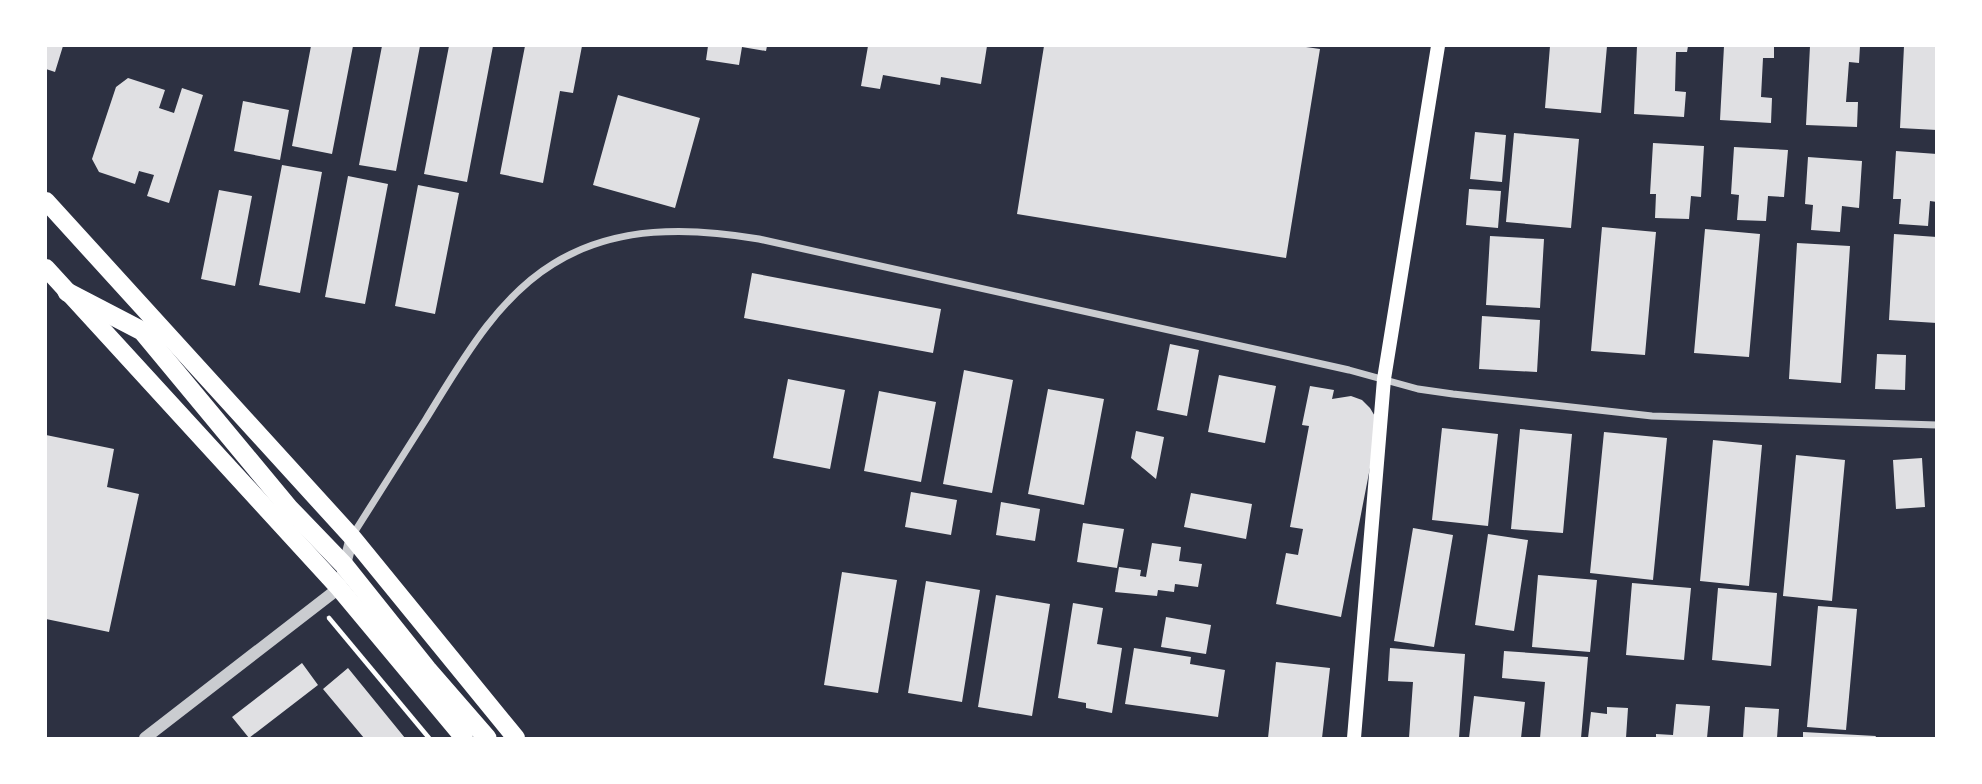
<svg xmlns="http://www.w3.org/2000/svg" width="1982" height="784" viewBox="0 0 1982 784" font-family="Jost,sans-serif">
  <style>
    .building { fill: #e0e0e3 }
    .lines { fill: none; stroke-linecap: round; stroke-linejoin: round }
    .path { stroke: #fff; stroke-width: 4.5 }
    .minor { stroke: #caccd0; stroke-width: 7 }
    .tertiary { stroke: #caccd0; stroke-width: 12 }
    .secondary { stroke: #fff; stroke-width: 14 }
    .primary { stroke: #fff; stroke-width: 18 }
    .trunk { stroke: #fff; stroke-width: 19 }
  </style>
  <rect width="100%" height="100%" fill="#2d3142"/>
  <path class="building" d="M46 46H63L55 72 46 69Z
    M311 46H353L332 154 292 146Z
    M382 46H420L396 171 359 165Z
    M449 46H493L467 182 424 174Z
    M525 46H582L573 93 560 91 543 183 500 174Z
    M708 46H767L766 51 742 47 739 65 706 60Z
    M868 46H987L981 84 941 77 940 85 883 75 880 89 861 86Z
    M1044 46H1299L1320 49 1286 258 1017 214Z
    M1550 46H1607L1601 113 1545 108Z
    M1637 46H1688L1687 52H1676L1675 91 1686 92 1684 117 1634 114Z
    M1724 46H1774V58H1763L1761 97 1772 98 1771 123 1720 120Z
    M1810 46H1860L1859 63 1849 62 1846 102H1858L1857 127 1806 125Z
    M1904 46H1937V130L1900 128Z
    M128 78 165 90 159 108 174 113 182 88 203 95 169 203 147 196 154 175 139 171 135 184 99 172 92 159 116 87Z
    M618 95 700 118 675 208 593 185Z
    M243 101 289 110 280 160 234 151Z
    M1475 132 1506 135 1502 182 1470 179Z
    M1514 133 1579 139 1571 228 1506 222Z
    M1653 143 1704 146 1701 197 1691 196 1689 219 1655 218 1656 194H1650Z
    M1734 147 1788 150 1784 197 1768 196 1766 221 1737 220 1739 195 1731 194Z
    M1896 151 1937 154V202L1930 201 1928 226 1899 224 1901 199H1893Z
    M1808 157 1862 161 1859 208 1842 206 1840 232 1811 230 1813 205 1805 204Z
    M282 165 322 172 300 293 259 285Z
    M348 176 388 184 365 304 325 297Z
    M418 185 459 193 435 314 395 306Z
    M1469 189 1501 191 1498 228 1466 225Z
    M219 190 252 196 235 286 201 279Z
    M1602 227 1656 232 1645 355 1591 351Z
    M1705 229 1760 234 1749 357 1694 353Z
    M1894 234 1937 237V323L1889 320Z
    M1490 236 1544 239 1540 308 1486 305Z
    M1797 243 1850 246 1841 383 1789 379Z
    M752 273 941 309 933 353 744 318Z
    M1482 316 1540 320 1537 372 1479 369Z
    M1170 344 1199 350 1187 416 1157 410Z
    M1877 354 1906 355 1905 390 1875 389Z
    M964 370 1013 380 992 493 943 484Z
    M1219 375 1276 386 1265 443 1208 432Z
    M788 379 845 390 830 469 773 458Z
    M1310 386 1334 390 1332 399 1351 396 1362 400 1370 408 1376 418 1375 442 1341 617 1276 604 1286 553 1298 555 1303 529 1290 527 1309 426 1302 425Z
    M1048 389 1104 399 1084 505 1028 494Z
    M879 391 936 402 921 482 864 471Z
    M1442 428 1498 434 1488 526 1432 520Z
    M1520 429 1572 434 1563 533 1511 529Z
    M1136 431 1164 437 1156 479 1131 458Z
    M1604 432 1667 438 1653 580 1590 573Z
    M46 435 114 449 107 487 139 494 109 632 46 619Z
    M1713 440 1762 445 1749 586 1700 581Z
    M1796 455 1845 460 1832 601 1783 596Z
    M1922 458 1925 507 1896 509 1893 460Z
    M911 492 957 500 951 535 905 527Z
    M1191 493 1252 504 1246 539 1184 527Z
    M1001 502 1040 509 1035 541 996 535Z
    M1083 523 1124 529 1117 568 1077 562Z
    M1413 528 1453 535 1434 647 1394 641Z
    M1488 534 1528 540 1514 631 1475 625Z
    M1152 543 1181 547 1179 561 1202 564 1198 587 1175 584 1174 592 1158 590 1157 596 1115 592 1119 567 1141 570 1140 576 1146 577Z
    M842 572 897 580 878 693 824 685Z
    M1538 575 1597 580 1590 652 1532 647Z
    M926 581 980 590 962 702 908 693Z
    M1632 583 1691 588 1684 660 1626 655Z
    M1718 588 1777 593 1771 666 1712 660Z
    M996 595 1050 604 1032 716 978 707Z
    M1073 603 1103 608 1097 644 1122 648 1112 713 1086 708V703L1058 698Z
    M1818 606 1857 609 1846 730 1807 727Z
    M1166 617 1211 625 1206 654 1161 647Z
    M1134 648 1191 657 1190 664 1225 670 1218 717 1125 704Z
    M1390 648 1465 654 1459 738H1409L1413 682 1388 681Z
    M1504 651 1588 657 1581 738H1540L1545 682 1502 678Z
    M1276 662 1330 668 1322 738H1268Z
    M302 663 318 685 249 738 232 717Z
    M348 668 405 738H364L323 689Z
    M1474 696 1525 702 1521 738H1469Z
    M1676 704 1710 706 1707 738H1656V734L1673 735Z
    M1607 707 1628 708 1626 738H1588L1591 712 1607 714Z
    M1745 707 1779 709 1777 738H1743Z
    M1803 732 1876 736 1875 738H1803Z"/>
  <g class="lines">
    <path class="path" d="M329 618 429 738"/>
    <path class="minor" d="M352 536C377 497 401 458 426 419 460 364 496 299 553 264 615 225 690 227 759 239L1349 370 1418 389 1453 394 1652 416 1937 425"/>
    <path class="tertiary" d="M145 738 339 588 352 537"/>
    <path class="secondary" d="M1354 738 1384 379 1438 46"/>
    <path class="primary" d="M46 201 352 537 516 738
      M46 268 339 588 464 738"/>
    <path class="trunk" d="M67 292 142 331 289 508 344 565 427 669 487 738"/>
  </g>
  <rect width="1982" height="784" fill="none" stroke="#ffffff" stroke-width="94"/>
</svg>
